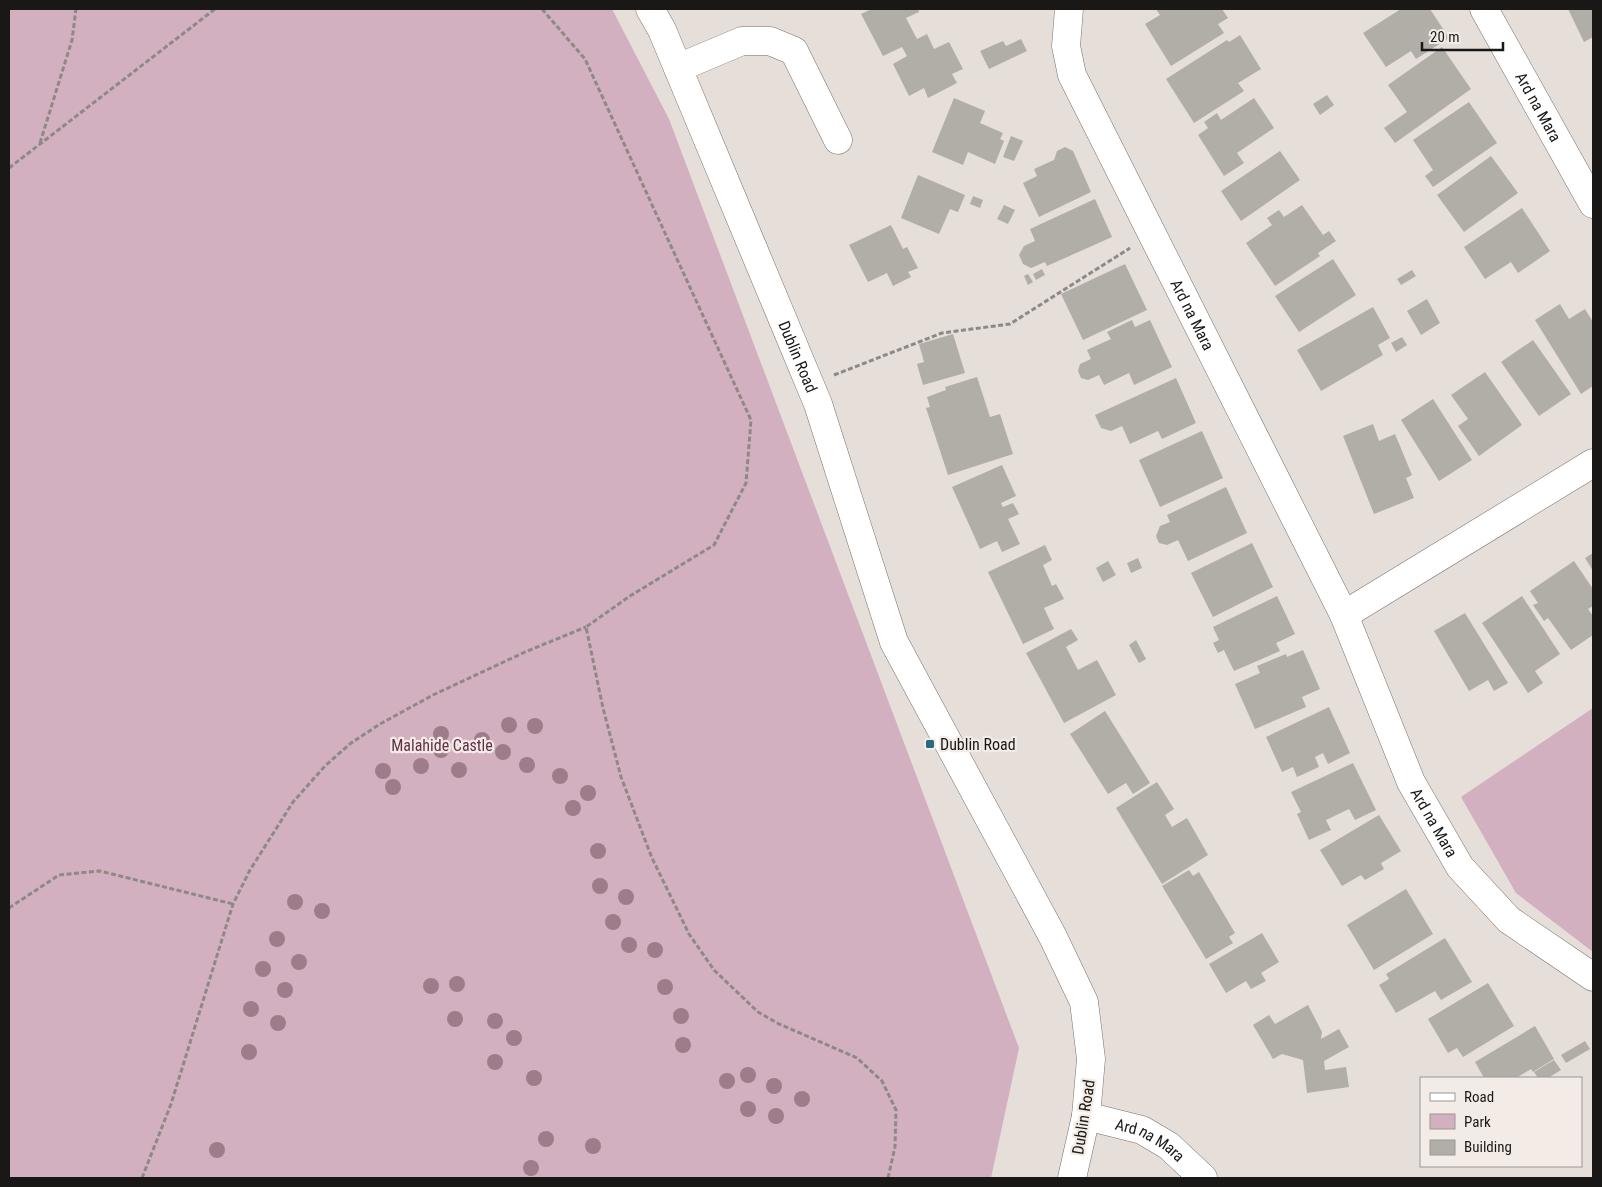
<svg xmlns="http://www.w3.org/2000/svg" width="1602" height="1187" viewBox="0 0 1602 1187" font-family="'Roboto Condensed',sans-serif">
  <style>
    .green { fill: #d3b0c0 }
    .building { fill: #b1aea7 }
    .lines { fill: none; stroke-linecap: round; stroke-linejoin: round }
    .minor-casing { stroke: #79726e; stroke-width: 29 }
    .secondary-casing { stroke: #79726e; stroke-width: 29 }
    .path { stroke: #8e8985; stroke-width: 3; stroke-dasharray: 5 2.5; stroke-linecap: butt }
    .minor { stroke: #fff; stroke-width: 28 }
    .secondary { stroke: #fff; stroke-width: 28 }
    .tree { fill: #9c7d89 }
    .poi-dot { fill: #296b7e; stroke: #f3ebe6; stroke-width: 2 }
    .labels { text-anchor: middle; stroke-width: 4.5; stroke-linejoin: round; paint-order: stroke }
    .street-label { font-size: 16px; fill: #1a1816; stroke: #f3ebe6 }
    .poi-label { font-size: 16px; fill: #1a1816; stroke: #f3ebe6; text-anchor: start }
    .park-label { font-size: 16px; fill: #612e48; stroke: #f3ebe6 }
  </style>
  <rect width="100%" height="100%" fill="#e5ded9"/>
  <path class="green" d="M9 9H612L669 119 1019 1048 991 1178H9Z
    M1593 708V952L1516 893 1461 797Z"/>
  <path class="building" d="M872 9H918L919 12 906 18 917 39 927 34 934 49 949 42 963 69 952 74 957 83 928 98 924 88 909 96 893 64 907 56 902 47 883 56 861 14Z
    M1156 9H1222L1228 18 1218 24 1224 33 1171 66 1145 24 1160 15Z
    M1401 9H1430L1449 38 1416 59 1411 51 1386 67 1363 33Z
    M1568 9H1593V37L1584 42Z
    M1240 35 1261 69 1238 83 1244 91 1194 123 1166 79 1227 40 1229 42Z
    M1021 39 1027 51 989 69 980 51 1003 41 1006 46Z
    M1442 47 1471 89 1395 143 1384 128 1407 112 1388 85Z
    M1327 95 1334 105 1320 115 1313 104Z
    M954 98 985 111 980 123 1003 133 1000 139 1004 141 995 164 968 152 963 165 932 152Z
    M1254 98 1274 128 1237 153 1244 163 1224 176 1198 135 1208 128 1204 122 1217 113 1221 120Z
    M1469 102 1497 143 1433 187 1425 176 1433 170 1413 140Z
    M1011 136 1023 141 1014 161 1003 157Z
    M1065 147 1073 151 1091 192 1039 217 1023 183 1037 176 1034 169 1054 160 1057 151Z
    M1280 151 1300 180 1241 221 1221 191Z
    M1491 156 1518 193 1464 232 1437 195Z
    M918 175 965 195 958 212 950 209 939 234 901 218Z
    M973 196 983 200 980 208 970 204Z
    M1095 199 1112 237 1047 266 1045 262 1031 268 1023 264 1019 255 1024 246 1035 241 1030 229Z
    M1004 205 1015 210 1008 224 997 219Z
    M1302 205 1323 235 1329 231 1336 241 1318 253 1320 256 1275 286 1246 243 1272 225 1267 218 1279 210 1284 217Z
    M1522 208 1550 251 1518 273 1511 262 1485 279 1464 247Z
    M891 225 903 249 907 247 918 268 908 272 911 277 893 286 887 273 868 282 849 245Z
    M1333 259 1356 295 1299 332 1275 296Z
    M1125 264 1147 310 1083 340 1061 294Z
    M1042 269 1045 275 1036 280 1033 274Z
    M1412 270 1416 276 1401 285 1397 279Z
    M1028 274 1033 282 1028 285 1024 276Z
    M1427 299 1440 323 1421 335 1407 311Z
    M1560 304 1569 319 1585 309 1593 322V386L1581 394 1535 320Z
    M1373 307 1390 338 1378 345 1383 355 1321 391 1297 350Z
    M1132 320 1135 327 1150 320 1172 367 1134 385 1129 373 1104 385 1099 375 1088 380 1081 378 1078 371 1080 364 1091 359 1087 350 1111 339 1107 332Z
    M953 334 965 373 923 385 917 364 924 362 919 344Z
    M1402 337 1407 345 1396 352 1391 343Z
    M1533 340 1571 394 1539 416 1501 362Z
    M1485 372 1522 425 1479 456 1458 426 1468 419 1451 395Z
    M977 377 990 417 1000 414 1013 454 948 475 926 408 930 407 927 397 946 390 945 387Z
    M1176 378 1196 423 1162 439 1158 431 1130 444 1122 426 1111 431 1101 428 1095 415Z
    M1433 399 1472 460 1439 481 1401 420Z
    M1373 424 1379 441 1395 434 1412 475 1406 478 1414 498 1374 514 1343 436Z
    M1202 431 1223 478 1160 507 1139 460Z
    M1002 465 1016 496 1001 503 1003 507 1013 503 1019 514 1008 519 1020 544 1002 552 997 541 980 549 952 487Z
    M1226 487 1247 533 1188 561 1178 540 1167 545 1159 543 1156 536 1160 526 1170 522 1167 515Z
    M1252 543 1273 587 1213 617 1191 573Z
    M1045 545 1052 560 1043 565 1052 586 1056 584 1064 599 1044 608 1054 629 1023 644 988 572Z
    M1593 553V571L1585 558Z
    M1138 558 1142 568 1131 573 1127 563Z
    M1108 561 1116 575 1103 582 1096 568Z
    M1574 561 1593 589V606L1588 609 1593 616V635L1571 650 1548 618 1544 621 1533 605 1538 603 1530 591Z
    M1277 596 1295 634 1276 643 1280 651 1234 671 1224 650 1218 653 1213 643 1219 640 1213 627Z
    M1522 596 1560 654 1535 671 1543 683 1528 693 1482 623Z
    M1465 613 1508 683 1494 691 1488 680 1469 691 1434 631Z
    M1071 629 1078 640 1066 647 1078 670 1097 660 1116 695 1064 723 1026 653Z
    M1136 640 1146 659 1139 663 1129 645Z
    M1303 650 1320 689 1302 697 1306 707 1255 729 1235 684 1260 673 1257 666 1286 654 1287 657Z
    M1329 707 1350 753 1328 764 1323 753 1315 757 1319 767 1297 777 1293 767 1282 772 1266 737Z
    M1105 711 1150 783 1133 794 1126 783 1108 794 1070 734Z
    M1353 763 1376 810 1355 820 1349 809 1326 820 1331 830 1309 840 1297 814 1301 812 1291 792Z
    M1157 782 1174 809 1165 815 1172 827 1187 818 1208 855 1162 884 1116 808Z
    M1379 815 1401 851 1381 863 1384 869 1365 880 1361 875 1342 886 1320 850Z
    M1189 870 1193 876 1199 872 1235 933 1229 937 1233 943 1206 959 1162 886Z
    M1406 889 1433 934 1374 970 1347 925Z
    M1262 933 1279 962 1261 973 1266 981 1251 989 1246 981 1226 993 1209 964Z
    M1445 938 1472 982 1441 1000 1435 991 1396 1013 1379 985 1389 979 1386 974Z
    M1488 983 1514 1026 1463 1057 1457 1048 1448 1053 1428 1019Z
    M1308 1005 1322 1032 1321 1039 1339 1029 1349 1047 1324 1061 1325 1070 1346 1067 1349 1087 1307 1093 1303 1060 1282 1054 1273 1059 1253 1025 1269 1015 1275 1024Z
    M1535 1026 1554 1059 1533 1072 1531 1069 1516 1078H1484L1475 1062Z
    M1585 1041 1590 1049 1566 1063 1561 1055Z
    M1554 1060 1561 1070 1548 1078H1538L1534 1072Z"/>
  <g class="lines">
    <defs>
      <g id="minor">
        <path id="s1" d="M1069 9 1066 46 1072 75 1344 615 1411 782 1460 867 1509 920 1593 977"/>
        <path id="s2" d="M1484 9 1593 204"/>
        <path d="M678 68 742 41H770L794 51 838 140"/>
        <path d="M1344 615 1593 463"/>
        <path id="s3" d="M1086 1116 1142 1130 1169 1146 1203 1178"/>
      </g>
      <g id="secondary">
        <path id="s4" d="M650 9 662 30 818 404 894 642 1053 937 1084 1002 1091 1059 1086 1116 1072 1178"/>
      </g>
    </defs>
    <use href="#minor" class="minor-casing"/>
    <use href="#secondary" class="secondary-casing"/>
    <path class="path" d="M542 9 585 59 751 420 746 483 714 545 630 596 586 627 603 708 621 777 652 858 689 934 714 970 758 1012 779 1024 857 1058 882 1081 896 1110 895 1147 888 1178
      M40 143 72 40 76 9
      M9 168 215 9
      M834 375 942 333 1010 324 1130 248
      M9 908 59 875 100 871 233 904
      M142 1178 171 1104 233 904 250 870 293 802 325 766 351 743 380 724 433 695 525 652 586 627"/>
    <use href="#minor" class="minor"/>
    <use href="#secondary" class="secondary"/>
  </g>
  <g class="tree">
    <circle cx="509" cy="725" r="8"/>
    <circle cx="535" cy="726" r="8"/>
    <circle cx="441" cy="734" r="8"/>
    <circle cx="482" cy="740" r="8"/>
    <circle cx="441" cy="750" r="8"/>
    <circle cx="503" cy="752" r="8"/>
    <circle cx="527" cy="765" r="8"/>
    <circle cx="421" cy="766" r="8"/>
    <circle cx="459" cy="770" r="8"/>
    <circle cx="383" cy="771" r="8"/>
    <circle cx="560" cy="776" r="8"/>
    <circle cx="393" cy="787" r="8"/>
    <circle cx="588" cy="793" r="8"/>
    <circle cx="573" cy="808" r="8"/>
    <circle cx="598" cy="851" r="8"/>
    <circle cx="600" cy="886" r="8"/>
    <circle cx="626" cy="897" r="8"/>
    <circle cx="295" cy="902" r="8"/>
    <circle cx="322" cy="911" r="8"/>
    <circle cx="613" cy="922" r="8"/>
    <circle cx="277" cy="939" r="8"/>
    <circle cx="629" cy="945" r="8"/>
    <circle cx="655" cy="950" r="8"/>
    <circle cx="299" cy="962" r="8"/>
    <circle cx="263" cy="969" r="8"/>
    <circle cx="457" cy="984" r="8"/>
    <circle cx="431" cy="986" r="8"/>
    <circle cx="665" cy="987" r="8"/>
    <circle cx="285" cy="990" r="8"/>
    <circle cx="251" cy="1009" r="8"/>
    <circle cx="681" cy="1016" r="8"/>
    <circle cx="455" cy="1019" r="8"/>
    <circle cx="495" cy="1021" r="8"/>
    <circle cx="278" cy="1023" r="8"/>
    <circle cx="514" cy="1038" r="8"/>
    <circle cx="683" cy="1045" r="8"/>
    <circle cx="249" cy="1052" r="8"/>
    <circle cx="495" cy="1062" r="8"/>
    <circle cx="748" cy="1075" r="8"/>
    <circle cx="534" cy="1078" r="8"/>
    <circle cx="727" cy="1081" r="8"/>
    <circle cx="774" cy="1086" r="8"/>
    <circle cx="802" cy="1099" r="8"/>
    <circle cx="748" cy="1109" r="8"/>
    <circle cx="776" cy="1116" r="8"/>
    <circle cx="546" cy="1139" r="8"/>
    <circle cx="593" cy="1146" r="8"/>
    <circle cx="217" cy="1150" r="8"/>
    <circle cx="531" cy="1168" r="8"/>
  </g>
  <rect class="poi-dot" x="925" y="739" width="10" height="10" rx="2.5"/>
  <g class="labels">
    <g class="street-label">
      <text dy="6" stroke="none"><textPath href="#s2" startOffset="112">Ard na Mara</textPath></text>
      <text dy="6" stroke="none"><textPath href="#s1" startOffset="335">Ard na Mara</textPath></text>
      <text dy="6" stroke="none"><textPath href="#s4" startOffset="378">Dublin Road</textPath></text>
      <text dy="6" stroke="none"><textPath href="#s1" startOffset="898">Ard na Mara</textPath></text>
      <text transform="translate(1083 1117) rotate(-81)" y="6">Dublin Road</text>
      <text dy="6" stroke="none"><textPath href="#s3" startOffset="69">Ard na Mara</textPath></text>
    </g>
    <g class="poi-label">
      <text x="940" y="750">Dublin Road</text>
    </g>
    <g class="park-label">
      <text x="442" y="751">Malahide Castle</text>
    </g>
  </g>
  <rect width="1602" height="1187" fill="none" stroke="#1a1816" stroke-width="20"/>
  <rect x="1420" y="1077" width="162" height="90" fill="#f3ebe6" stroke="#9c9793"/>
  <rect x="1430" y="1093" width="25" height="8" fill="#ffffff" stroke="#9c9793"/>
  <text x="1464" y="1102" font-size="15" fill="#1a1816">Road</text>
  <rect x="1430" y="1114" width="25" height="15" fill="#d3b0c0" stroke="#9c9793"/>
  <text x="1464" y="1127" font-size="15" fill="#1a1816">Park</text>
  <rect x="1430" y="1140" width="25" height="15" fill="#b1aea7" stroke="#9c9793"/>
  <text x="1464" y="1152" font-size="15" fill="#1a1816">Building</text>
  <path d="M1422 42v8h81v-8" fill="none" stroke="#1a1816" stroke-width="2.5"/>
  <text x="1430" y="42" font-size="15" fill="#1a1816" stroke="#f3ebe6" stroke-width="4" paint-order="stroke">20 m</text>
</svg>
